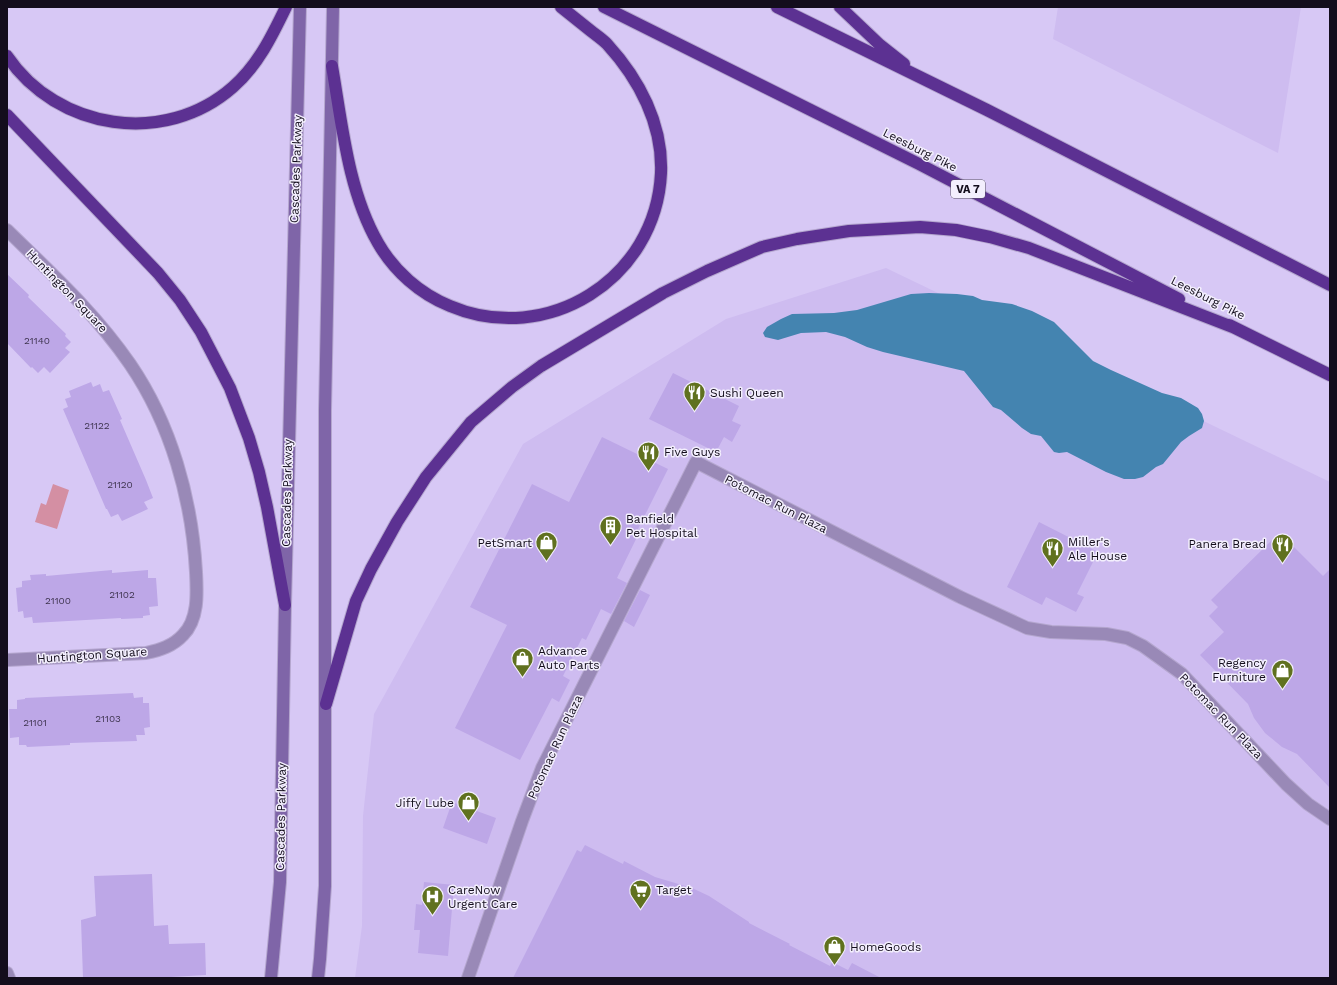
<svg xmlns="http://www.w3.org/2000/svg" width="1337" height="985" viewBox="0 0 1337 985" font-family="'Work Sans',sans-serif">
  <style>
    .built { fill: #cebcf0 }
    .green { fill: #d48fa3 }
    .water { fill: #4484b0 }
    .building { fill: #bda7e7 }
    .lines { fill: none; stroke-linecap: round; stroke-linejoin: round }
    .street-casing { stroke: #b4a6ce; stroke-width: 14 }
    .secondary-casing { stroke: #b4a6ce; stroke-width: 14 }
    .highway-casing { stroke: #b4a6ce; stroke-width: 14 }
    .street { stroke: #9989b7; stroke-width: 12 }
    .secondary { stroke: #7f65a8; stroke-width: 12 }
    .highway { stroke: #5c3192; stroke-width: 12 }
    .labels { text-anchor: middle; stroke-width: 3; stroke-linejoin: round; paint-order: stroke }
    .number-label { font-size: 10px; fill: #3e344f }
    .shield { fill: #f3effd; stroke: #565160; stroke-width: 1 }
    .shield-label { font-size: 11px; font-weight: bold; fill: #130d1c }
    .street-label { font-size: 12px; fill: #130d1c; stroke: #f3effd }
    .poi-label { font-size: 12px; fill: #130d1c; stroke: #f3effd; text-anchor: start }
  </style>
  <rect width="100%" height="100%" fill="#d7c8f5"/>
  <path class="built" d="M1058 7H1301L1278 153 1053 39Z
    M886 268 1330 482V978H355L362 926 363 816 374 714 523 444 726 319Z"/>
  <path class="green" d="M53 484 69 490 57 529 35 522 41 503 46 505Z"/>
  <path class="water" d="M929 293 957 294 973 296 982 300 1012 304 1032 311 1054 322 1093 361 1111 370 1162 393 1181 398 1198 408 1202 414 1204 421 1202 428 1189 436 1181 442 1163 464 1156 467 1143 477 1135 479H1124L1106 472 1067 452 1059 453 1054 452 1041 436 1031 434 1022 428 1001 410 993 407 964 371 883 352 867 347 845 337 826 332 801 333 778 340 765 337 763 333 767 327 781 319 792 314 834 313 857 310 911 294Z"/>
  <path class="building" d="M7 274 29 295 28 297 66 334 65 336 71 342 65 348 70 352 50 373 44 367 38 373 32 367 31 368 7 343Z
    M673 373 739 406 732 421 741 425 732 442 724 437 716 452 649 419Z
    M91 382 93 387 100 384 103 392 109 390 122 419 120 420 146 480 153 498 144 502 148 509 122 521 118 514 111 517 107 509H106L63 409 68 407 65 399 71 397 69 391Z
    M602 437 668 469 635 535 637 537 617 578 627 583 611 614 601 609 586 640 582 638 563 676 570 680 559 702 552 698 520 760 455 728 507 625 470 607 532 484 569 502Z
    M1039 522 1098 552 1077 594 1084 597 1076 612 1046 597 1042 605 1007 587Z
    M1278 534 1286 541 1287 540 1323 576 1330 569V788L1297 754 1282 747 1265 733 1254 718 1248 704 1200 655 1224 632 1209 616 1218 607 1211 600Z
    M112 570V573L148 570V578H156L158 606 149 607 150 615 143 616V618L121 619V618L33 623 32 617 24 618 23 611 18 612 16 588 22 587V581L31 580 30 575 46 574V576Z
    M640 590 650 595 634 627 624 621Z
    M133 693 134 698 143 697V703H149L150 727 144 728 145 735H136L137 741 70 743V745L27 747 26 745H19V737L10 738 9 709H17V700L25 699V698Z
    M452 802 496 818 487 844 443 828Z
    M585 845 623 864 624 861 655 877 692 888 709 896 749 922V923L790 944 789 945 830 966 832 962 848 970 852 963 881 978H513L577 850 581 852Z
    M152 874 154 926 168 925 169 944 205 943 206 975 171 977V978H83L81 920 96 916 94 876Z
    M424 882 454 885 448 956 418 953 420 930H414L416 904 422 905Z"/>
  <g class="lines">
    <defs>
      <path id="street" d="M7 230C51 273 95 313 130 364 171 424 192 499 196 572 197 592 199 619 183 635 173 646 160 650 146 653L7 660
        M7 973 9 978
        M468 978 522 821 542 768 696 462 960 597 1027 628 1051 632 1106 634 1127 638 1143 646 1182 674 1286 784 1308 804 1330 819"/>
      <path id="secondary" d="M271 978 280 882 285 605 300 7
        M318 978 320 959 325 886V410L333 7"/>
      <path id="highway" d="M604 7 919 164 1179 299
        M777 7 987 110 1330 285
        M840 7 880 45 904 64
        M7 56C57 130 165 147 233 87 258 65 272 36 286 7
        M332 66C342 124 348 191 378 243 394 271 420 294 450 306 547 347 656 279 661 173 663 124 639 79 607 44 602 39 596 35 591 31 581 23 571 15 561 7
        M7 115 158 273 180 300 201 332 230 388 249 438 259 472 267 507 285 605
        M1229 325 1330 375
        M326 704 356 601 371 569 397 522 426 477 471 422 512 387 541 366 663 293 707 271 762 247 797 239 849 231 920 227 956 230 990 237 1029 248 1235 328"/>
    </defs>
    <use href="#street" class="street-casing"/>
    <use href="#secondary" class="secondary-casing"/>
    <use href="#highway" class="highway-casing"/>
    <use href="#street" class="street"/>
    <use href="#secondary" class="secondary"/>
    <use href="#highway" class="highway"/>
  </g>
  <defs>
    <symbol id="restaurant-pin" viewBox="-11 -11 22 30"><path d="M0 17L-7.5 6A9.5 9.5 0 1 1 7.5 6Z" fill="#60711f" stroke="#f3effd"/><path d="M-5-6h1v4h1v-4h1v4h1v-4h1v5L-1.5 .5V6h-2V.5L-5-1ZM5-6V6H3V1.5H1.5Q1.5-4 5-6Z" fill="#fff"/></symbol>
    <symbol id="building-pin" viewBox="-11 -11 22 30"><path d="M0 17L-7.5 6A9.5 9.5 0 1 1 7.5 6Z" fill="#60711f" stroke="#f3effd"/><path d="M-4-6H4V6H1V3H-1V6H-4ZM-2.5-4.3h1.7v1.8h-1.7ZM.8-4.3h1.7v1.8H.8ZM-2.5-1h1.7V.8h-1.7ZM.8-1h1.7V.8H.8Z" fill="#fff"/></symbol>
    <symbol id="shop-pin" viewBox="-11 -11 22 30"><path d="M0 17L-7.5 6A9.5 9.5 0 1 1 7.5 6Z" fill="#60711f" stroke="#f3effd"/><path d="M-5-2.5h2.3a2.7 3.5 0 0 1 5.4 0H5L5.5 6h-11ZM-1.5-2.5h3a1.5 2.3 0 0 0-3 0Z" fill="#fff"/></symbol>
    <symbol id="supermarket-pin" viewBox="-11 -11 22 30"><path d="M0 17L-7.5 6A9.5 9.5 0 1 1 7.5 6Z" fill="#60711f" stroke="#f3effd"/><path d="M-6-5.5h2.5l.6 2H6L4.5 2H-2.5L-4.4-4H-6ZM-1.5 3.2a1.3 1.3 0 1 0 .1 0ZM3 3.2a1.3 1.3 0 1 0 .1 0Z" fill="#fff"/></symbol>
    <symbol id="hospital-pin" viewBox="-11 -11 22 30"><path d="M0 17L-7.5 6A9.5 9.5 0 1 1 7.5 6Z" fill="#60711f" stroke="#f3effd"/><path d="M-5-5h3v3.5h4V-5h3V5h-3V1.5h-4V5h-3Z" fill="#fff"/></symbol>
  </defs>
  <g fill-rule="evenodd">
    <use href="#restaurant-pin" x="682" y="380" width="25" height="34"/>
    <use href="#restaurant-pin" x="636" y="440" width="25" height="34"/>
    <use href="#building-pin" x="598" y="514" width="25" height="34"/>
    <use href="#shop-pin" x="534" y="530" width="25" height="34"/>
    <use href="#restaurant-pin" x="1270" y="532" width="25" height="34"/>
    <use href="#restaurant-pin" x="1040" y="536" width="25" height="34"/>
    <use href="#shop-pin" x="510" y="646" width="25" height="34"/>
    <use href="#shop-pin" x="1270" y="658" width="25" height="34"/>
    <use href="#shop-pin" x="456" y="790" width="25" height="34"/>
    <use href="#supermarket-pin" x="628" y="878" width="25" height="34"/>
    <use href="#hospital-pin" x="420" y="884" width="25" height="34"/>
    <use href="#shop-pin" x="822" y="934" width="25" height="34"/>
  </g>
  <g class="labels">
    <g class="number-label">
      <text x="37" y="344">21140</text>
      <text x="97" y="429">21122</text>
      <text x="120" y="488">21120</text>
      <text x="122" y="598">21102</text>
      <text x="58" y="604">21100</text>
      <text x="108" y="722">21103</text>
      <text x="35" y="726">21101</text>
    </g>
    <rect class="shield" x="951" y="180" width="34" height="18" rx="3"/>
    <g class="shield-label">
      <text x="968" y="193">VA 7</text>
    </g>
    <g class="street-label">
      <text transform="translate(920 150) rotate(27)" y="4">Leesburg Pike</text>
      <text transform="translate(296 169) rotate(-88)" y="4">Cascades Parkway</text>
      <text transform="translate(67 291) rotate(46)" y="4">Huntington Square</text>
      <text transform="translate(1208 298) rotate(27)" y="4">Leesburg Pike</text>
      <text transform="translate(287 493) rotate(-89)" y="4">Cascades Parkway</text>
      <text transform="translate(776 504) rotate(27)" y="4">Potomac Run Plaza</text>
      <text transform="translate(92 655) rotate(-4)" y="4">Huntington Square</text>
      <text transform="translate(1221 716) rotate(46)" y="4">Potomac Run Plaza</text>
      <text transform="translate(555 747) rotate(-65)" y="4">Potomac Run Plaza</text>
      <text transform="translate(281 817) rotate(-89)" y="4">Cascades Parkway</text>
    </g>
    <g class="poi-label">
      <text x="710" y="397">Sushi Queen</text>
      <text x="664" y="456">Five Guys</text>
      <text x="626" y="523">Banfield<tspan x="626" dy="14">Pet Hospital</tspan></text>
      <text x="1068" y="546">Miller's<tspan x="1068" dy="14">Ale House</tspan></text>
      <text x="532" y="547" text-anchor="end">PetSmart</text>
      <text x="1266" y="548" text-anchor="end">Panera Bread</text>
      <text x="538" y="655">Advance<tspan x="538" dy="14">Auto Parts</tspan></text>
      <text x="1266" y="667" text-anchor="end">Regency<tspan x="1266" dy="14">Furniture</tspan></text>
      <text x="454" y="807" text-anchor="end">Jiffy Lube</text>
      <text x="448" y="894">CareNow<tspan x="448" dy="14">Urgent Care</tspan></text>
      <text x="656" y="894">Target</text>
      <text x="850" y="951">HomeGoods</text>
    </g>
  </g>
  <rect width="1337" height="985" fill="none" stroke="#130d1c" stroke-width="16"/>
</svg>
